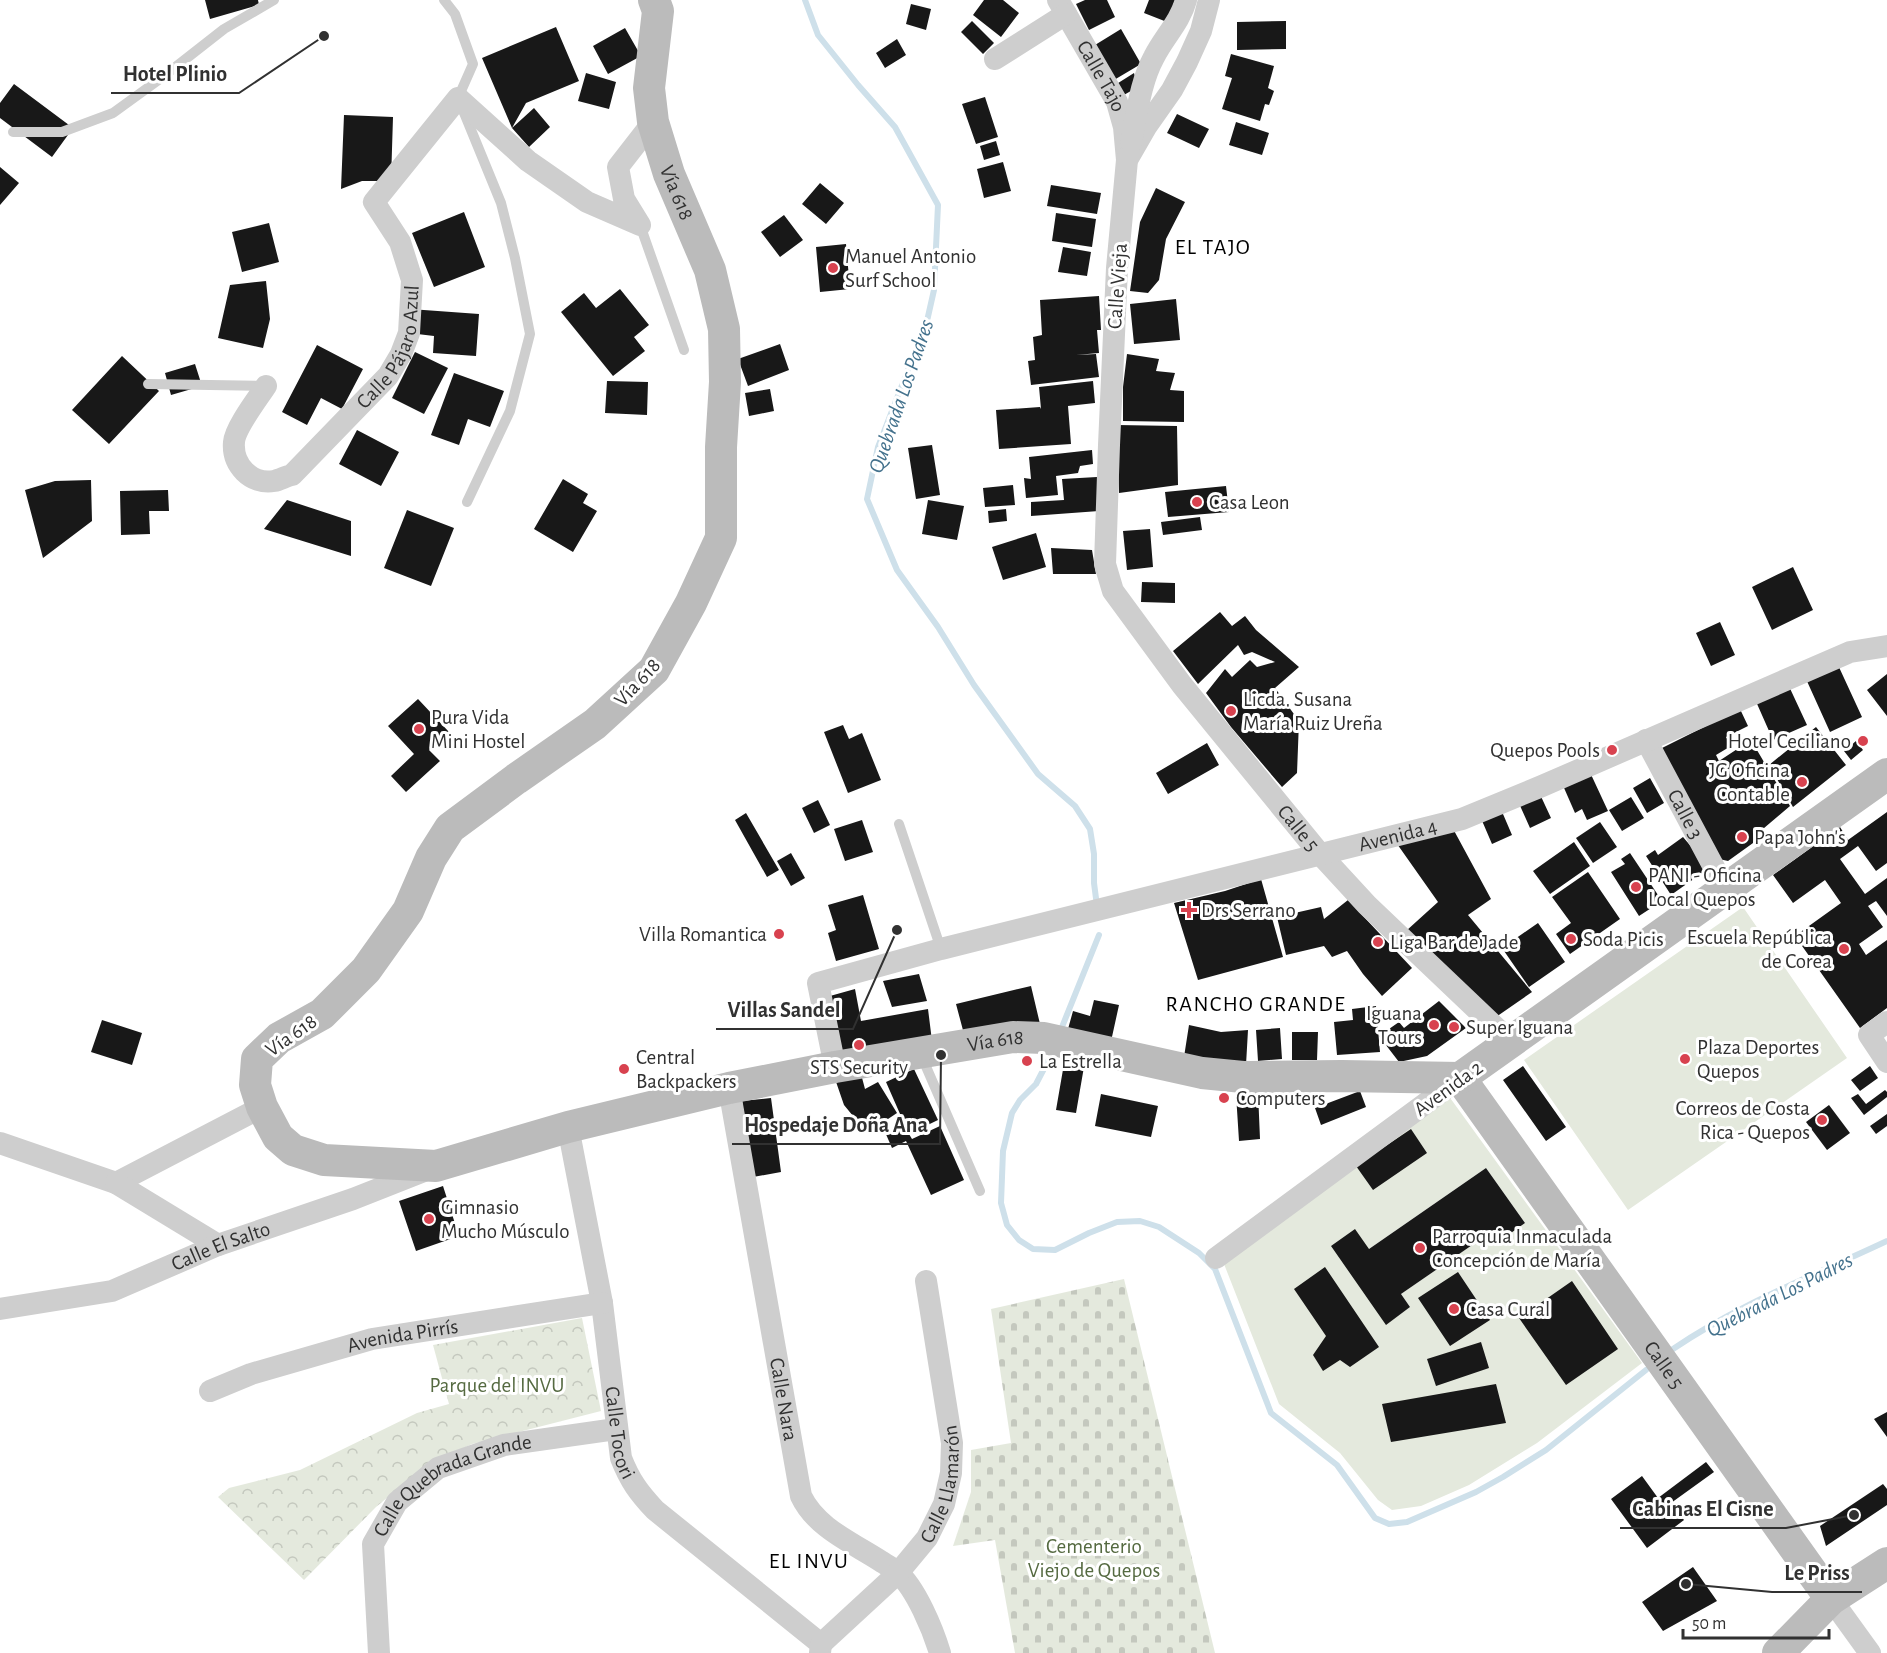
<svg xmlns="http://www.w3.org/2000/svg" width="1887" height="1653" viewBox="0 0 1887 1653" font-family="'Alegreya Sans',sans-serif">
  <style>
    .cemetery { fill: url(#cemetery-stones) }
    .park { fill: url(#park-crowns) }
    .garden { fill: #e4e9dd; fill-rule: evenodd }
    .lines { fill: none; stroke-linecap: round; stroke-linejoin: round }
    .stream { stroke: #cee0ea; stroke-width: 6 }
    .building { fill: #181818 }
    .lane { stroke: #cecece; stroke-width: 10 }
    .street { stroke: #cecece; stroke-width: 22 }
    .secondary { stroke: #bbb; stroke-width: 32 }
    .poi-dot { fill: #d8424f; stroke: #fff; stroke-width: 2 }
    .labels { text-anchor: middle; stroke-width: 6; stroke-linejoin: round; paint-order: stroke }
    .street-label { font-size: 21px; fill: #313131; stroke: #fff }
    .poi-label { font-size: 21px; fill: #313131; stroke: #fff; text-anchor: start }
    .park-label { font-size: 21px; fill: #556a41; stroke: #fff }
    .neighbourhood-label { font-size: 22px; letter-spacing: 1.5px; fill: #000; stroke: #fff }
    .water-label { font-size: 22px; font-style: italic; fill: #44728d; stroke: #fff }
    .leader { fill: none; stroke: #313131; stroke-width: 2 }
    .callout-dot { fill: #313131; stroke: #fff; stroke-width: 2 }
    .callout-label { font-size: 22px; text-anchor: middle; font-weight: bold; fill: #313131; stroke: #fff; stroke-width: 6; stroke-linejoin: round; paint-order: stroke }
  </style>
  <defs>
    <pattern id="cemetery-stones" width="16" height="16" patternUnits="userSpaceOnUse" patternTransform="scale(1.5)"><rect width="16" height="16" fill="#e4e9dd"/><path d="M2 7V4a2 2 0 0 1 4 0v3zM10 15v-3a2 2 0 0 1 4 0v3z" fill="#c4c8be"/></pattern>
    <pattern id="park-crowns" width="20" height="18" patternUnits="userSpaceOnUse" patternTransform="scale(1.5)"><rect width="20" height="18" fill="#e4e9dd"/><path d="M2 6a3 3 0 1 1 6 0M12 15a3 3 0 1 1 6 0" fill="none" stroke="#c4c8be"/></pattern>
  </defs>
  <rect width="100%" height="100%" fill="#fff"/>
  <path class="cemetery" d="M1124 1279 1215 1653H1015L995 1540 953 1546 971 1492V1450L1011 1443 991 1309Z"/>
  <path class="park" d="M582 1318 601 1411 472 1444 424 1467 376 1507 304 1580 218 1497 229 1488 300 1470 417 1413 449 1404 433 1345Z"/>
  <path class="garden" d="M1743 907 1847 1058 1628 1210 1524 1060Z
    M1448 1095 1642 1363 1537 1443 1469 1485 1421 1506 1392 1510 1378 1500 1340 1453 1279 1404 1224 1264ZM1486 1168 1525 1223 1501 1240 1494 1230 1401 1294 1410 1307 1386 1324 1369 1249Z"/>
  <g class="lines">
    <path class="stream" d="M805 0 818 35 858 85 895 127 938 205 934 290 927 321 878 447 867 499 897 570 938 627 974 685 1038 774 1075 806 1090 829 1094 854V883L1097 906
      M1060 1032 1099 935
      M1048 1061 1036 1084 1020 1100 1012 1113 1003 1151 1001 1203 1007 1225 1019 1240 1033 1249 1055 1250 1089 1233 1117 1222 1140 1221 1159 1227 1199 1253 1215 1269 1271 1413 1337 1465 1375 1518 1389 1524 1407 1522 1476 1492 1503 1477 1546 1450 1646 1370
      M1673 1349C1739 1304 1815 1275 1887 1241"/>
  </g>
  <path class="building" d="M205 0H258L259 5 210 19Z
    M984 0H1003L1019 13 1001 37 973 15Z
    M1085 0H1107L1115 17 1089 30 1076 4Z
    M1149 0H1175L1167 22 1144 13Z
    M911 4 931 9 926 30 906 24Z
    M972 21 994 43 983 54 961 32Z
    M1286 21V49L1237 50V22Z
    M556 27 579 81 526 103 512 128 482 58Z
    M625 28 641 56 608 74 593 46Z
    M1121 29 1141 64 1114 80 1095 45Z
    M897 39 906 55 885 68 876 53Z
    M1231 54 1274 66 1268 88 1274 91 1269 105 1265 104 1260 121 1222 109 1232 78 1225 76Z
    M586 73 616 82 609 109 578 101Z
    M1134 73 1138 87 1122 96 1115 85Z
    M14 84 73 128 52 157 0 118V103Z
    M985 97 998 137 976 144 962 104Z
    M534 108 550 127 529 147 512 128Z
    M1177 114 1209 129 1199 148 1167 133Z
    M344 115 393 117 391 181H362L341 189Z
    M1236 122 1269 133 1262 155 1229 145Z
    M996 141 1000 155 984 160 980 146Z
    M1003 162 1011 191 984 198 977 169Z
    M0 167 19 183 0 205Z
    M820 183 844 203 826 224 802 204Z
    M1051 185 1101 193 1097 214 1047 206Z
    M1156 188 1185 202 1166 239 1159 280 1148 293 1130 291 1140 222Z
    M464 212 485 267 434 287 412 233Z
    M1056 213 1096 219 1092 247 1052 241Z
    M784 215 803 240 780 257 761 232Z
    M269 223 279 262 242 272 232 232Z
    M846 244 850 289 820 292 816 247Z
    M1063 247 1091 252 1087 276 1058 272Z
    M266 281 270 319 263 348 218 338 230 285Z
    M620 289 649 325 634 337 645 351 613 376 561 312 584 293 596 308Z
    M1099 296 1101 330H1097L1099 353 1076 355 1096 354 1099 377 1031 385 1028 361 1035 360 1033 337 1042 335 1040 300Z
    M1176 299 1180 340 1134 344 1130 304Z
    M410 309 479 314 476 356 433 353 434 336 409 333Z
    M780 344 789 370 748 386 738 359Z
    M317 345 363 369 342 409 321 398 307 425 282 412Z
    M415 352 448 368 424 414 392 398Z
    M1127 354 1159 359 1156 371 1175 373 1170 390 1184 391V422L1123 421V387Z
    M122 356 159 391 109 444 72 410Z
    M195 364 202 386 171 395 165 373Z
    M454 373 504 391 490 427 468 419 459 445 431 435Z
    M607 381 648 382 647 415 605 413Z
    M1093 381 1095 403 1068 406 1071 444 999 449 996 410 1040 407 1041 409 1039 387Z
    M770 389 774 411 749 416 745 393Z
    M1117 425 1177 426 1178 485 1119 493Z
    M357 430 399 452 381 486 339 464Z
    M932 445 940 495 916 499 908 448Z
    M1092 450 1093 464 1080 466 1078 473 1056 476 1058 495 1026 498 1024 478 1031 479 1029 457Z
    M1097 477 1099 511 1031 516V502L1064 500 1062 479Z
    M563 479 588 494 583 503 597 511 573 552 534 529Z
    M91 480 92 521 43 558 25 490 55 481Z
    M1013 485 1015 505 985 507 983 488Z
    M1226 486 1229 512 1168 517 1165 492Z
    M168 490 169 511H149L150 534 121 535 120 491Z
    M287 500 351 521V556L264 529Z
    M928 500 964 506 957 540 922 534Z
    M1006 509 1007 521 989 523 988 511Z
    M407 510 454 528 431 586 384 568Z
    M1200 517 1202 530 1163 535 1161 522Z
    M1150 529 1153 567 1127 570 1123 531Z
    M1036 533 1046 567 1003 580 992 547Z
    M1051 548 1092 550 1096 574H1053Z
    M1793 567 1813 610 1772 630 1752 587Z
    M1142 582 1175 583V603L1141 602Z
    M1220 612 1232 626 1245 616 1256 630 1299 667 1275 688 1299 721 1297 773 1282 787 1231 727 1206 693 1225 669 1232 677 1250 660 1257 667 1275 662 1252 652 1244 655 1238 645 1198 684 1173 651Z
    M1720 622 1735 655 1711 666 1696 633Z
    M1838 665 1862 717 1830 732 1806 679Z
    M1887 674V716L1867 690Z
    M1787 682 1807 725 1773 740 1754 697Z
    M418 699 449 732 429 750 440 761 406 792 391 776 414 754 388 726Z
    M1740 709 1748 726 1726 737 1731 746 1716 755 1719 761 1751 740 1790 806 1757 834 1760 838 1728 861 1719 859 1660 749Z
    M843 725 849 739 862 733 881 780 848 793 824 732Z
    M1816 727 1846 765 1793 807 1769 765Z
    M1856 741 1863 750 1851 760 1844 751Z
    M1207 743 1219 765 1168 794 1156 773Z
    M1588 768 1608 811 1587 820 1582 809 1575 813 1561 781Z
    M1650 778 1664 803 1647 813 1633 788Z
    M1538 790 1551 818 1530 828 1517 799Z
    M1631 797 1644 818 1622 831 1609 810Z
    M818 800 830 825 814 833 802 808Z
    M1500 807 1512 835 1492 844 1480 816Z
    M1887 812V863L1876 871 1858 846 1840 859 1865 894 1887 878V916L1876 901 1868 906 1883 927 1859 944 1866 955 1887 940V1008L1860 1028 1795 936 1841 903 1825 880 1793 903 1773 875 1840 827 1848 840Z
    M746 813 779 870 767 877 735 820Z
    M862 820 873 852 845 861 834 829Z
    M1600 822 1617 847 1593 863 1576 838Z
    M1451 825 1491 899 1468 915 1532 992 1496 1017 1406 931 1438 902 1395 841Z
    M1683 837 1705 863V871L1671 895 1646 856 1655 850 1658 855Z
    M1574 842 1590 866 1550 894 1533 871Z
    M791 853 805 878 791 886 777 861Z
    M1630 853 1662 901 1639 916 1611 872 1625 864 1621 859Z
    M1588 872 1620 919 1570 954 1556 934 1571 923 1552 897Z
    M1261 879 1283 957 1198 980 1174 903 1225 891Z
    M863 895 879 949 836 961 828 933 836 930 828 905Z
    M1348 900 1412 968 1382 996 1363 974 1347 951 1332 957 1324 946 1286 955 1277 917 1321 907 1324 919Z
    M1538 923 1565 962 1529 987 1502 948Z
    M919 974 927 1001 892 1007 883 981Z
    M1031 986 1040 1024 964 1034 956 1004Z
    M855 989 861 1021 928 1009 932 1041 842 1054 830 996Z
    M1094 1000 1119 1005 1110 1046 1068 1029 1073 1011 1090 1016Z
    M1439 1001 1466 1028 1427 1056 1399 1062 1379 1036 1399 1022 1404 1028Z
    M1376 1006 1380 1052 1337 1055 1334 1022 1353 1020 1352 1009Z
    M102 1020 142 1033 132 1065 91 1052Z
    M1189 1025 1221 1032 1248 1030 1246 1065 1184 1057Z
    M1280 1028 1282 1059 1258 1061 1256 1030Z
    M1292 1032H1318L1317 1060H1292Z
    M1065 1058 1085 1061 1076 1113 1056 1110Z
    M1523 1066 1566 1127 1546 1141 1503 1080Z
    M1870 1066 1878 1078 1860 1091 1851 1080Z
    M914 1069 938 1120 909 1134 912 1139 940 1126 964 1180 931 1195 906 1141 892 1148 885 1132 904 1123 886 1082Z
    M861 1074 865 1089 878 1082 897 1113 867 1133 844 1105 834 1076Z
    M1885 1090 1887 1092V1097L1864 1115 1851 1098 1858 1094 1866 1104Z
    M1360 1091 1366 1107 1321 1125 1315 1108Z
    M1258 1092 1260 1139 1239 1141 1236 1094Z
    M1101 1094 1158 1106 1151 1137 1095 1126Z
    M771 1098 781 1172 753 1177 742 1101Z
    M1829 1105 1850 1133 1827 1150 1806 1122Z
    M1887 1114V1126L1876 1134 1870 1126Z
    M1411 1129 1427 1153 1373 1190 1356 1166Z
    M1486 1168 1525 1223 1501 1240 1494 1230 1401 1294 1410 1307 1386 1325 1331 1246 1355 1229 1369 1249Z
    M443 1186 459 1236 416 1251 399 1201Z
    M1325 1267 1379 1347 1350 1367 1340 1360 1323 1371 1313 1355 1326 1336 1294 1289Z
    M1458 1272 1490 1320 1450 1346 1418 1298Z
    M1572 1281 1618 1349 1566 1385 1519 1318Z
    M1481 1342 1489 1368 1436 1386 1427 1359Z
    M1496 1384 1506 1423 1391 1442 1382 1404Z
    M1887 1412V1437L1874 1419Z
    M1706 1462 1714 1472 1671 1503 1684 1520 1647 1548 1611 1499 1642 1476 1658 1498Z
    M1883 1484 1887 1489V1505L1826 1546 1820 1526Z
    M1693 1567 1717 1601 1663 1631 1642 1602Z"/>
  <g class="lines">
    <path class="lane" d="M444 0 455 14 473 64 458 98 501 203 515 258 530 334 510 411 467 502
      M13 132H62L113 113 164 76 224 29 274 0
      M640 225 684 350
      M148 384 266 386
      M899 824 941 949
      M921 1055 980 1191"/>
    <g class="street">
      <path id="s1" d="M1058 0 1117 102 1124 127 1127 160"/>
      <path id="s2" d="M1209 0 1201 31 1187 62 1172 90 1146 127 1127 160 1117 268 1109 445 1105 564 1113 591 1182 685 1320 854 1367 905 1511 1042"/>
      <path d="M995 59 1066 14"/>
      <path d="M1131 142C1137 114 1140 83 1154 57 1164 37 1180 22 1186 0"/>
      <path id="s3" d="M266 386C258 398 235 428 234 442 232 465 251 485 274 481 280 480 286 476 292 475L388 376 401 354 409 333 412 280 400 242 374 202 458 98 528 161 587 202 640 225 624 199 618 167 653 122"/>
      <path id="s4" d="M1646 740 1725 888"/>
      <path d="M1887 1022 1869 1035 1887 1062"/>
      <path id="s5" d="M835 1067 818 983 941 949 1462 819 1542 786 1850 652 1887 646"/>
      <path id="s6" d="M729 1088 801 1496C816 1528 853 1543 882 1562 887 1565 893 1568 897 1572 916 1588 933 1630 940 1653"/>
      <path id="s7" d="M568 1127 602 1303 621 1458C630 1481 639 1493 655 1510L821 1644 820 1653"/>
      <path d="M0 1143 116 1183 262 1107"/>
      <path d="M116 1183 218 1245"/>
      <path d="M1216 1258 1460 1078"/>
      <path id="s8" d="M0 1309 112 1291 218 1245 353 1199 429 1169"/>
      <path id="s9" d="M210 1391 251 1374 372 1339 602 1303"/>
      <path d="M1831 1599 1870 1653"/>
      <path id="s10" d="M821 1644 898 1573 927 1538 944 1504 951 1473 952 1443 926 1281"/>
      <path id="s11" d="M379 1653 373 1544 397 1502 438 1468 504 1445 616 1429"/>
    </g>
    <g class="secondary">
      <path id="s12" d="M654 0 658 11 649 88 653 122 669 174 710 270 724 329 725 382 721 447V538L691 603 654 670 595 724 516 779 450 828 431 858 408 911 366 970 322 1014 279 1038 257 1059 255 1085 262 1107 278 1137 293 1150 324 1160 436 1166 568 1127 729 1088 835 1067 1013 1037 1044 1038 1202 1073 1243 1077 1342 1076 1460 1078"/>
      <path id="s13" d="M1460 1078 1831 1599"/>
      <path d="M1460 1078 1887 774"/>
      <path d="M1778 1653 1831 1599 1887 1563"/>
    </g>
  </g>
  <g class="poi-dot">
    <circle cx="833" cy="268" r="6"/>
    <circle cx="1197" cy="502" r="6"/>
    <circle cx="1231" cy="711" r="6"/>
    <circle cx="419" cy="729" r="6"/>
    <circle cx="1863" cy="741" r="6"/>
    <circle cx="1612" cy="750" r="6"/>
    <circle cx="1802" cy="782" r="6"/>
    <circle cx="1742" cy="837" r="6"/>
    <circle cx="1636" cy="887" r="6"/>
    <path d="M1186 901h6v6h6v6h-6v6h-6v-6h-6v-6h6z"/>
    <circle cx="779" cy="934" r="6"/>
    <circle cx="1571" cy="939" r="6"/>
    <circle cx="1378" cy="942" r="6"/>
    <circle cx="1844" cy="949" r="6"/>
    <circle cx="1434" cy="1025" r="6"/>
    <circle cx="1454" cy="1027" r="6"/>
    <circle cx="859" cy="1045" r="6"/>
    <circle cx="1685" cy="1059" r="6"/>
    <circle cx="1027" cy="1061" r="6"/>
    <circle cx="624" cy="1069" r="6"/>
    <circle cx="1224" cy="1098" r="6"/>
    <circle cx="1822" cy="1120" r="6"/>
    <circle cx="429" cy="1219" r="6"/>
    <circle cx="1420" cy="1248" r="6"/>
    <circle cx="1454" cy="1309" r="6"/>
  </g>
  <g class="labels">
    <g class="street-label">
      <text dy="7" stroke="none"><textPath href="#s1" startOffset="88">Calle Tajo</textPath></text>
      <text dy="7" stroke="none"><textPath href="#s12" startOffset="198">Vía 618</textPath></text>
      <text transform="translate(1117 286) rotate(-86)" y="7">Calle Vieja</text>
      <text dy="7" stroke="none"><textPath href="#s3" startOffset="314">Calle Pájaro Azul</textPath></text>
      <text transform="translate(637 682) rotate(-47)" y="7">Vía 618</text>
      <text dy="7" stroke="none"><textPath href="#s4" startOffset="84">Calle 3</textPath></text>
      <text dy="7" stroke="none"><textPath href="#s2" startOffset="915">Calle 5</textPath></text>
      <text dy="7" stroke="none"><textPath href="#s5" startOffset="684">Avenida 4</textPath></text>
      <text transform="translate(291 1035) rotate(-35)" y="7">Vía 618</text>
      <text dy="7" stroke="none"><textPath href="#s12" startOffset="2088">Vía 618</textPath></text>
      <text transform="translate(1448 1088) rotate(-36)" y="7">Avenida 2</text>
      <text dy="7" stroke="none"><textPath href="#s8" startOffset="231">Calle El Salto</textPath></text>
      <text dy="7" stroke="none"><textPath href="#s9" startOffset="201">Avenida Pirrís</textPath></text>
      <text dy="7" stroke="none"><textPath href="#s13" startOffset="352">Calle 5</textPath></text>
      <text dy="7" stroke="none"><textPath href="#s6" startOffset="316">Calle Nara</textPath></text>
      <text dy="7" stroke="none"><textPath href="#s7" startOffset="310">Calle Tocori</textPath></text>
      <text dy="7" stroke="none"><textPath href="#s10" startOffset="207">Calle Llamarón</textPath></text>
      <text dy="7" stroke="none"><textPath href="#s11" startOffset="214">Calle Quebrada Grande</textPath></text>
    </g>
    <g class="poi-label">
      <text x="845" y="263">Manuel Antonio<tspan x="845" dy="24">Surf School</tspan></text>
      <text x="1209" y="509">Casa Leon</text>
      <text x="1243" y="706">Licda. Susana<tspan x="1243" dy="24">María Ruiz Ureña</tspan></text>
      <text x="431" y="724">Pura Vida<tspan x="431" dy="24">Mini Hostel</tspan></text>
      <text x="1851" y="748" text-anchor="end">Hotel Ceciliano</text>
      <text x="1600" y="757" text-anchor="end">Quepos Pools</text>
      <text x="1790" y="777" text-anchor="end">JG Oficina<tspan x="1790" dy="24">Contable</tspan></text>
      <text x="1754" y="844">Papa John's</text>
      <text x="1648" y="882">PANI - Oficina<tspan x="1648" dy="24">Local Quepos</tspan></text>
      <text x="1201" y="917">Drs Serrano</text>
      <text x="767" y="941" text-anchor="end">Villa Romantica</text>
      <text x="1832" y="944" text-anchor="end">Escuela República<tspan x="1832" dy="24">de Corea</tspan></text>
      <text x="1583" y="946">Soda Picis</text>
      <text x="1390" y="949">Liga Bar de Jade</text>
      <text x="1422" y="1020" text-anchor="end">Iguana<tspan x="1422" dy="24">Tours</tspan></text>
      <text x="1466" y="1034">Super Iguana</text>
      <text x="1697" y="1054">Plaza Deportes<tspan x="1697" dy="24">Quepos</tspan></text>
      <text x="636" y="1064">Central<tspan x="636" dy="24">Backpackers</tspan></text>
      <text x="1039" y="1068">La Estrella</text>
      <text x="859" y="1074" text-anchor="middle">STS Security</text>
      <text x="1236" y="1105">Computers</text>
      <text x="1810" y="1115" text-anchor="end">Correos de Costa<tspan x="1810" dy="24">Rica - Quepos</tspan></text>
      <text x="441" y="1214">Gimnasio<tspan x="441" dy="24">Mucho Músculo</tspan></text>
      <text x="1432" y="1243">Parroquia Inmaculada<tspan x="1432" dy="24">Concepción de María</tspan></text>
      <text x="1466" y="1316">Casa Cural</text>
    </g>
    <g class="park-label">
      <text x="497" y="1392">Parque del INVU</text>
      <text x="1094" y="1553">Cementerio<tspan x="1094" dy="24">Viejo de Quepos</tspan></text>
    </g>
    <g class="neighbourhood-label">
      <text x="1213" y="254">EL TAJO</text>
      <text x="1256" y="1011">RANCHO GRANDE</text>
      <text x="809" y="1568">EL INVU</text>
    </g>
    <g class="water-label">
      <text transform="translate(900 396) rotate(-71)" y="8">Quebrada Los Padres</text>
      <text transform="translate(1779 1294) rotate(-27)" y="8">Quebrada Los Padres</text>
    </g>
  </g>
  <path class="leader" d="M324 36L239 93H111M897 930L853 1029H716M941 1055L940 1144H732M1854 1515L1786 1528H1620M1686 1584L1772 1592H1862"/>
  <g class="callout-dot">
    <circle cx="324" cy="36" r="6"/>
    <circle cx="897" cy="930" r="6"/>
    <circle cx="941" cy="1055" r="6"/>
    <circle cx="1854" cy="1515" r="6"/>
    <circle cx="1686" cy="1584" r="6"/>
  </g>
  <g class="callout-label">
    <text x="175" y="81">Hotel Plinio</text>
    <text x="784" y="1017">Villas Sandel</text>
    <text x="836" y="1132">Hospedaje Doña Ana</text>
    <text x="1703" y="1516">Cabinas El Cisne</text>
    <text x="1817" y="1580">Le Priss</text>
  </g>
  <path d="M1683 1629v9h146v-9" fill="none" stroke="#313131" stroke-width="3"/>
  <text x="1692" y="1629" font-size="18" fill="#313131" stroke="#ffffff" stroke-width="4.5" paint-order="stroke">50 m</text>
</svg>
